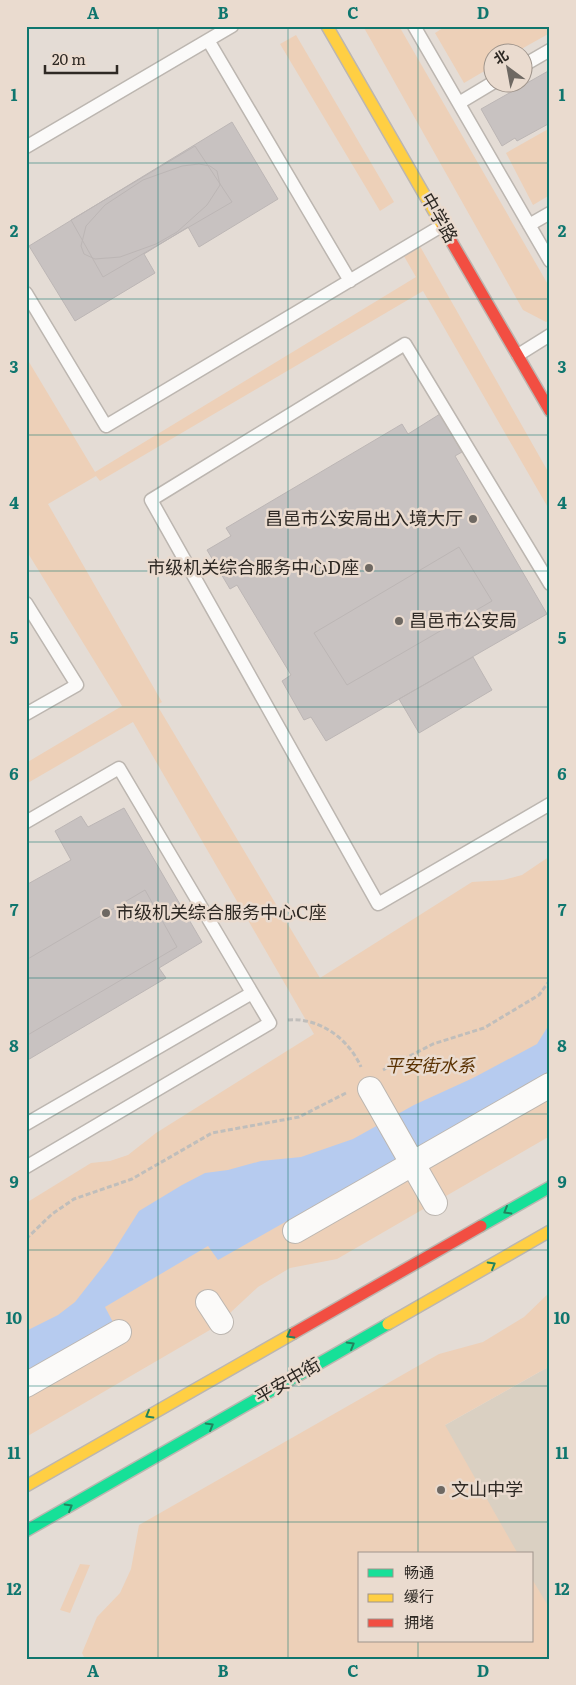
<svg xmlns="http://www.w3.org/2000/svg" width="576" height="1685" viewBox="0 0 576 1685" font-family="Literata,'Noto Sans SC',serif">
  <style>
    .education { fill: #dad0c2; fill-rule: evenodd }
    .green { fill: #edd0b8 }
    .water { fill: #b6cbef }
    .building { fill: #c8c2c1; stroke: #bcb6b5 }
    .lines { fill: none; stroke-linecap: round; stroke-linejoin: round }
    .lane-casing { stroke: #bcb6b0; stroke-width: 15 }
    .street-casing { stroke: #bcb6b0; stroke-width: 26 }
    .fast-casing { stroke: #bcb6b0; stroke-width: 14 }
    .slow-casing { stroke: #bcb6b0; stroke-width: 14 }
    .jam-casing { stroke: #bcb6b0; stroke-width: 14 }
    .path { stroke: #c0bebb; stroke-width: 3; stroke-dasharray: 5 2.5; stroke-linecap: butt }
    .lane { stroke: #fbfaf9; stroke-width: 12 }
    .street { stroke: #fbfaf9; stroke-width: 24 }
    .fast { stroke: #16e098; stroke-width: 11 }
    .slow { stroke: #ffcf43; stroke-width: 11 }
    .jam { stroke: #f24e42; stroke-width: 11 }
    .oneway { stroke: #22845e }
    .grid { fill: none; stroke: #0f766e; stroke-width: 1; stroke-opacity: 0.55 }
    .poi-dot { fill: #6e6862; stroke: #eadbcf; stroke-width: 2 }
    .labels { text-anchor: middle; stroke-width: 5; stroke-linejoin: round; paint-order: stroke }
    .street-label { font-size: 18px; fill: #2e2924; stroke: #eadbcf }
    .poi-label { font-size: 18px; fill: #2e2924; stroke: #eadbcf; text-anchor: start }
    .park-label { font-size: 18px; font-style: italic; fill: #5a3101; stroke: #eadbcf }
    .neatline { fill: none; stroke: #0f766e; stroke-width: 2 }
    .grid-label { font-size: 16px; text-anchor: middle; font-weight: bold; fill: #0f766e }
  </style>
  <rect width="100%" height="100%" fill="#e4dcd5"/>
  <path class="education" d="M550 1366V1659H157L128 1604ZM360 1554H532V1641H360Z"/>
  <path class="green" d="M363 26H399L550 288V320L546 322 523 310Z
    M446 26H550V33L516 52H494L493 66 464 83 435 33Z
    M296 35 394 202 380 211 280 44Z
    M550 128V195L533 205 506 153Z
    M417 241 550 475V511L423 291 100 481 96 476 48 504 162 702 157 705 320 978 472 882 503 880 522 875 550 856V1136L337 1259 290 1268 258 1287 215 1327 26 1437V1203L91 1163 110 1161 128 1155 156 1133 314 1034 133 722 26 784V763L122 706 26 550V357L95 472 416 277 401 251Z
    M550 1292V1366L445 1425 518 1554H360V1641H532V1579L550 1609V1659H85L82 1653 97 1617 120 1593 131 1569 139 1525 439 1354 483 1342 524 1317Z
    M80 1564 90 1565 70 1613 60 1610Z"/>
  <path class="water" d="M550 1023V1077L293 1226 287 1221 218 1260 208 1246 105 1307 115 1326 26 1378V1331L58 1315 75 1302 108 1260 139 1211 182 1185 205 1173 228 1170 261 1161 301 1157 353 1139 414 1105 473 1078 537 1044Z"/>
  <path class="building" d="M550 70V123L517 141 515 138 502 146 481 109Z
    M232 122 278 199 199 247 188 227 144 254 155 273 75 321 29 246Z
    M195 146 232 202 103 277 71 220Z
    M199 164 210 166 217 171 220 185 207 205 177 232 156 244 120 257 95 259 84 254 81 246 86 226 105 205 143 180 182 166Z
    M440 414 462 452 455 456 547 614 326 741 311 717 304 720 282 681 291 675 237 585 230 589 207 550 231 536 226 528 402 424 408 434Z
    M459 547 492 601 347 685 314 633Z
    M473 657 492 690 419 733 399 699Z
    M124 808 202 942 159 968 166 978 26 1061V885L71 860 55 831 81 816 88 827Z
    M145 890 177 947 26 1036V960Z"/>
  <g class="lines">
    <defs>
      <path id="lane" d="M414 26 550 261
        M208 40 350 281
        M524 65 550 50
        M459 103 494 82
        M26 147 232 26
        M529 225 550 213
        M26 293 106 426 443 225
        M518 355 550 335
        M550 584 405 344 151 500 378 904 550 804
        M26 603 77 685 26 714
        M26 822 119 768 270 1023 26 1167
        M26 1124 252 993"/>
      <path id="street" d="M370 1089 435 1203
        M295 1231 550 1085
        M208 1302 221 1322
        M26 1385 119 1332"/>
      <path id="fast" d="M481 1226 550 1187
        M26 1531 388 1324"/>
      <path id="slow" d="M327 26 443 227
        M388 1324 550 1231
        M26 1486 294 1333"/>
      <path id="jam" d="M443 227 550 411
        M294 1333 481 1226"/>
    </defs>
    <use href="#lane" class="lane-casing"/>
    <use href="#street" class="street-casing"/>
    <use href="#fast" class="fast-casing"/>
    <use href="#slow" class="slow-casing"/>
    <use href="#jam" class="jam-casing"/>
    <path class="path" d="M288 1020C319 1017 349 1039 361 1067
      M383 1070 433 1044 484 1028 539 995 550 980
      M26 1239 52 1214 74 1199 132 1179 212 1133 299 1117 346 1093"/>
    <use href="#lane" class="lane"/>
    <use href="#street" class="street"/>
    <use href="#fast" class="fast"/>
    <use href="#slow" class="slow"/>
    <use href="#jam" class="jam"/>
  </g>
  <defs><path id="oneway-chevron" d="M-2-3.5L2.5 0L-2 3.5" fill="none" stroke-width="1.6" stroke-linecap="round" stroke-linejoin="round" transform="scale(1.25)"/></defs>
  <g class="oneway">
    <use href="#oneway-chevron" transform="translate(507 1211) rotate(150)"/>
    <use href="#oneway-chevron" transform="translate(492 1265) rotate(-30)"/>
    <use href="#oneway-chevron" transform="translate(290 1335) rotate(150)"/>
    <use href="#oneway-chevron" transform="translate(351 1345) rotate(-30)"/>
    <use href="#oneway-chevron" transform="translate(149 1415) rotate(150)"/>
    <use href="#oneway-chevron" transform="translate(210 1426) rotate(-30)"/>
    <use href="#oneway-chevron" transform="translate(69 1507) rotate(-30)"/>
  </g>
  <path class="grid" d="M158 26V1659M288 26V1659M418 26V1554M26 163H550M26 299H550M26 435H550M26 571H550M26 707H550M26 842H550M26 978H550M26 1114H550M26 1250H550M26 1386H550M26 1522H550M418 1641V1659"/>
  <g class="poi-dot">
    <circle cx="473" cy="519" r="5"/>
    <circle cx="369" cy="568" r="5"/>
    <circle cx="399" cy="621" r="5"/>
    <circle cx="106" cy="913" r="5"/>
    <circle cx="441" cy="1490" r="5"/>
  </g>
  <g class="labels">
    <g class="street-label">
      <text transform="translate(439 218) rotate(60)" y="6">中学路</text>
      <text transform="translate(288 1381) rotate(-30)" y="6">平安中街</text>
    </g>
    <g class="poi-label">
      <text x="463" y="525" text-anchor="end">昌邑市公安局出入境大厅</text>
      <text x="359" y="574" text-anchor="end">市级机关综合服务中心D座</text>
      <text x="409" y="627">昌邑市公安局</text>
      <text x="116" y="919">市级机关综合服务中心C座</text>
      <text x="451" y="1496">文山中学</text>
    </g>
    <g class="park-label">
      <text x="430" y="1072">平安街水系</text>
    </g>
  </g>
  <rect width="576" height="1685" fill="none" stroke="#eadbcf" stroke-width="55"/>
  <rect x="358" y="1552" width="175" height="90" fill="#eadbcf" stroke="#9f948b"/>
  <rect x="368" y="1569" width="25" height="8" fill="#16e098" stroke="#9f948b"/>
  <text x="404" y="1578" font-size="15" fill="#2e2924">畅通</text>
  <rect x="368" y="1594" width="25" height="8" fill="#ffcf43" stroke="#9f948b"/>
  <text x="404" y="1602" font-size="15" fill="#2e2924">缓行</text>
  <rect x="368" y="1619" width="25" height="8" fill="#f24e42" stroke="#9f948b"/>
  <text x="404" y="1628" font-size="15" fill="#2e2924">拥堵</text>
  <g transform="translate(508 68) rotate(328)"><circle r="24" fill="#eadbcf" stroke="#9f948b"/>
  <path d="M0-4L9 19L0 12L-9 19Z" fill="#6e6862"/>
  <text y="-8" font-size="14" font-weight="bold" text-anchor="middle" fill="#2e2924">北</text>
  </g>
  <path d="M45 65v8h72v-8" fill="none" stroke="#2e2924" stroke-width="2.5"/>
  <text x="52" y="65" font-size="15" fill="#2e2924" stroke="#eadbcf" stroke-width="4" paint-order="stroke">20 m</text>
  <rect x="28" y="28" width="520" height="1630" class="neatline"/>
  <g class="grid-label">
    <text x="93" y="19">A</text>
    <text x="223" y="19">B</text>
    <text x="353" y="19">C</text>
    <text x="483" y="19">D</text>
    <text x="14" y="101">1</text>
    <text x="562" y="101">1</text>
    <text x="14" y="237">2</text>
    <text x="562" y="237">2</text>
    <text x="14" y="373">3</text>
    <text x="562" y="373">3</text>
    <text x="14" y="509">4</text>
    <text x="562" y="509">4</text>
    <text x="14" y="644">5</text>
    <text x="562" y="644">5</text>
    <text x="14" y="780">6</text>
    <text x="562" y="780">6</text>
    <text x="14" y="916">7</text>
    <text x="562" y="916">7</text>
    <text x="14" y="1052">8</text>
    <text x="562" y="1052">8</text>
    <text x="14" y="1188">9</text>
    <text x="562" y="1188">9</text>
    <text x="14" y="1324">10</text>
    <text x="562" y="1324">10</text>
    <text x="14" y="1459">11</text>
    <text x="562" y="1459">11</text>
    <text x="14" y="1595">12</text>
    <text x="562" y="1595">12</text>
    <text x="93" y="1677">A</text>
    <text x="223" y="1677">B</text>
    <text x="353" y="1677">C</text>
    <text x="483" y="1677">D</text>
  </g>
</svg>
